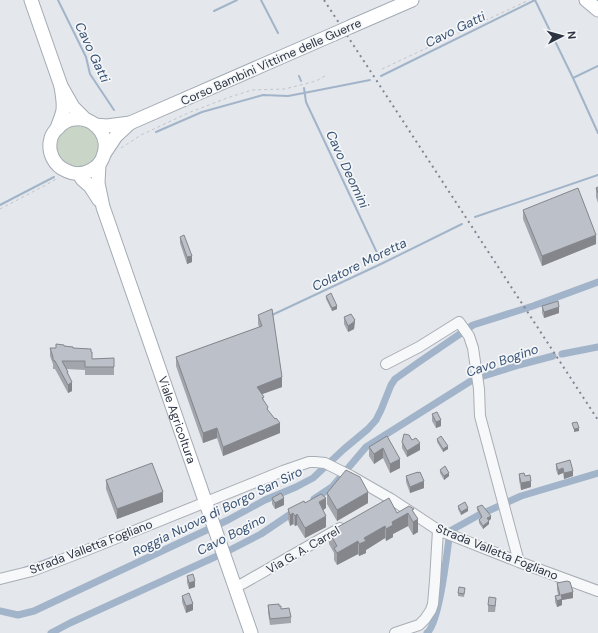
<svg xmlns="http://www.w3.org/2000/svg" width="598" height="633" viewBox="0 0 598 633" font-family="'DM Sans',sans-serif">
  <style>
    .green { fill: #c9d5c6 }
    .lines { fill: none; stroke-linecap: round; stroke-linejoin: round }
    .stream { stroke: #a2b4c9; stroke-width: 2 }
    .canal { stroke: #a2b4c9; stroke-width: 7 }
    .minor-casing { stroke: #a9aeb5; stroke-width: 12 }
    .major-casing { stroke: #a4abb6; stroke-width: 15 }
    .path { stroke: #c2c5ca; stroke-width: 1; stroke-dasharray: 3 3; stroke-linecap: butt }
    .minor { stroke: #f7f8fa; stroke-width: 10 }
    .major { stroke: #fff; stroke-width: 13 }
    .rail { stroke: #7f8694; stroke-width: 2; stroke-dasharray: 2 4; stroke-linecap: butt }
    .major-bridge-casing { stroke: #a4abb6; stroke-width: 15; stroke-linecap: butt }
    .major-bridge { stroke: #fff; stroke-width: 13 }
    .wall { fill: #a2a5ac }
    .shaded-wall { fill: #84868c }
    .building { fill: #bcc0c8; stroke: #84868c }
    .labels { text-anchor: middle; stroke-width: 3.5; stroke-linejoin: round; paint-order: stroke }
    .street-label { font-size: 12px; fill: #2d3543; stroke: #f4f6f8 }
    .water-label { font-size: 13px; font-style: italic; fill: #395375; stroke: #f4f6f8 }
  </style>
  <rect width="100%" height="100%" fill="#e4e7eb"/>
  <path class="green" d="M71 124 92 127 101 146 97 160 83 169 68 167 57 155 56 139 59 133Z"/>
  <g class="lines">
    <path class="stream" d="M58 0 86 57 90 74 114 110
      M261 0 278 33
      M214 11 237 0
      M299 76 301 81
      M381 76 535 0 573 78 598 133
      M573 78 598 66
      M304 88 306 102 379 257
      M156 132 202 112 263 95 288 96 304 93 370 80
      M0 205 54 177
      M475 217 598 175
      M272 315 383 263 462 224
      M24 568 56 556"/>
    <path class="canal" d="M562 354 598 347
      M314 499 332 487 366 447 474 379 519 365 553 356
      M0 611 18 615 34 611 228 520 265 500 296 487 313 478 344 449 368 429 376 420 381 410 391 385 395 379 419 362 473 325 533 306 598 282
      M51 633 70 623 228 551 261 534 295 511
      M427 633C440 622 447 551 450 531L477 516 521 496 598 473"/>
    <defs>
      <path id="minor" d="M386 364 419 347 459 322 469 336 473 348 479 389 480 416 519 562
        M0 579 32 571 87 550 283 471 309 462H315L325 463 351 476 391 499 438 530 519 562 598 591
        M234 586 242 584 340 528
        M395 633 419 625 425 619 431 610 433 604 435 581 438 530"/>
      <g id="major">
        <path d="M31 0 61 86 73 107 86 120"/>
        <path d="M586 0 598 10"/>
        <path d="M352 26 412 0"/>
        <path d="M95 125 107 126 130 123 334 34"/>
        <path d="M57 129C62 123 68 119 75 119 92 117 107 132 105 149 104 157 100 165 93 169 85 174 75 175 67 171 54 166 47 152 51 138 52 134 55 131 57 128 59 122 62 116 63 110 64 102 62 94 61 86"/>
        <path d="M104 154 116 136 130 123"/>
        <path id="s1" d="M99 164 98 183 103 207 251 633"/>
        <path d="M79 174 82 179 90 186 99 200"/>
      </g>
    </defs>
    <use href="#minor" class="minor-casing"/>
    <use href="#major" class="major-casing"/>
    <path class="path" d="M382 69 529 0
      M121 148 141 135 188 113 227 98 252 90 285 89 316 81 325 76
      M0 209 44 186 58 178"/>
    <use href="#minor" class="minor"/>
    <use href="#major" class="major"/>
    <path class="rail" d="M324 0 598 420"/>
    <defs>
      <path id="major-bridge" d="M334 34 352 26"/>
    </defs>
    <use href="#major-bridge" class="major-bridge-casing"/>
    <use href="#major-bridge" class="major-bridge"/>
  </g>
  <path class="wall" d="M598 187V203L596 197V188Z
    M523 210 596 244 542 266 523 219Z
    M180 237 192 262 187 264 180 243Z
    M326 296 337 309 332 311 326 299Z
    M542 306 559 313 544 318 542 313Z
    M258 315 282 387 262 394 264 401 268 411 280 433 223 456 217 438 203 443 176 366V357L259 327 258 324Z
    M344 317 355 320 354 329 348 332 344 324Z
    M64 346 91 352 92 359 114 358V375H85V370L67 369 72 391 68 393 55 369H53V364L50 356V348H56Z
    M432 414 441 426 436 428 432 421Z
    M387 436 400 468 390 473 383 458 374 464 369 456V447Z
    M437 439 448 449 443 452 437 442Z
    M412 440 420 450 407 457 402 448V442Z
    M570 460 573 476 564 479 563 473 558 475 556 470V464Z
    M440 470 449 476 444 480 440 473Z
    M519 474 525 476 531 487 521 490 519 480Z
    M406 476 424 488 410 493 406 482Z
    M106 480 163 502 117 519 106 489Z
    M327 493 368 503 337 521 327 504Z
    M272 498 284 505 275 509 272 504Z
    M305 503 326 508 323 510 326 527 305 538 297 525 295 526 293 524 290 526 288 519V509Z
    M458 506 468 511 461 515 458 509Z
    M477 507 491 519 489 520V524L483 529 479 523V520L481 518 477 510Z
    M414 512 418 532 413 535 408 526 393 534V537L386 541 385 538 366 550V553L359 556 358 554 337 565 334 560V553L329 544V532L397 513Z
    M187 576 195 587 189 589 187 583Z
    M557 583 573 598 562 600V605L557 607 555 602V596L558 595 557 589Z
    M465 591 464 597 458 596V593Z
    M182 596 193 610 186 613 182 602Z
    M496 604 495 612H488V605Z
    M268 605 279 606 281 609 291 617V623L270 625 268 612Z"/>
  <path class="shaded-wall" d="M596 235V244L542 266V256Z
    M192 256V262L187 264V257Z
    M337 306V309L332 311V308Z
    M559 307V313L544 318V312Z
    M355 320 354 329 348 332V326Z
    M282 377V387L257 396V387Z
    M72 382V391L68 393V385Z
    M441 420V426L436 428V422Z
    M280 423V433L223 456V447Z
    M217 428V438L203 443V433Z
    M579 428V431L574 432V429Z
    M420 443V450L407 457V451Z
    M448 446V449L443 452V449Z
    M383 448V458L374 464V454Z
    M400 459V468L390 473V464Z
    M563 468V473L558 475V470Z
    M573 471V476L564 479V473Z
    M449 473V476L444 480V476Z
    M424 481V488L410 493V487Z
    M531 481V487L521 490V483Z
    M163 492V502L117 519V509Z
    M368 492V503L337 521V510Z
    M284 498V505L275 509V503Z
    M326 498V508L319 513V502Z
    M468 508V511L461 515V512Z
    M293 513V524L290 526V515Z
    M408 513V526L393 534V537L386 541V529L392 522Z
    M297 514V525L295 526V516Z
    M326 516V527L305 538V528Z
    M491 516V519L487 522V518Z
    M418 519V532L413 535V522Z
    M489 521V524L483 529V526Z
    M385 526V538L366 550V553L359 556V544L364 538Z
    M358 541V554L337 565V553Z
    M195 581V587L189 589V583Z
    M573 592V598L562 600V605L557 607V601L561 595Z
    M193 604V610L186 613V606Z"/>
  <path class="building" d="M598 187V193L596 188Z
    M578 188 596 235 542 256 523 210Z
    M184 235 192 256 187 257 180 237Z
    M331 293 337 306 332 308 326 296Z
    M558 301 559 307 544 312 542 306Z
    M272 309 282 377 257 387 264 397 262 398 268 407 267 409 275 419 276 418 280 423 223 447 217 428 203 433 176 357 262 326 258 315Z
    M351 314 355 320 354 321V322L348 326 344 317Z
    M56 344 64 345V346L73 347V348L91 349V352H92V359L114 358V367H85V361H62L68 372H67L72 382 68 385 55 361 53 360V357L50 348H56Z
    M437 412 441 420 436 422 432 414Z
    M577 422 579 428 574 429 572 423Z
    M404 434 409 435 412 440 416 438 420 443 407 451 402 442Z
    M387 436 400 459 390 464 383 448 374 454 369 447Z
    M441 436 448 446 443 449 437 439Z
    M570 460 573 471 564 473 563 468 558 470 556 464Z
    M152 463 163 492 117 509 106 480Z
    M445 466 449 473 444 476 440 470Z
    M346 470 360 477 368 492 337 510 327 493Z
    M418 472V473L420 472 424 481 410 487 406 476Z
    M524 473 525 476 530 475 531 481 521 483 519 474Z
    M281 493 284 498 275 503 272 498Z
    M321 494 326 498 319 502 326 516 305 528 297 514 295 516 293 513 290 515 288 509 304 501 305 503Z
    M389 498 397 513 409 506 414 509 412 510 418 519 413 522 408 513 392 522 393 525 386 529 385 526 364 538 366 541 359 544 358 541 337 553 334 548 337 546 329 532Z
    M465 502 468 508 461 512 458 506Z
    M482 505 491 516 487 518 489 521 483 526 479 520 482 517 477 507Z
    M193 574 195 581 189 583 187 576Z
    M567 581 570 582 573 592 561 595 562 599 557 601 555 596 560 595 557 583Z
    M459 587 465 588 464 594 458 593Z
    M189 593 193 604 186 606 182 596Z
    M489 597 496 598 495 606 488 605Z
    M279 604V606H281V609L289 608 291 617 270 619 268 605Z"/>
  <g class="labels">
    <g class="street-label">
      <text transform="translate(271 62) rotate(-24)" y="4">Corso Bambini Vittime delle Guerre</text>
      <text dy="4" stroke="none"><textPath href="#s1" startOffset="269">Viale Agricoltura</textPath></text>
      <text transform="translate(91 547) rotate(-21)" y="4">Strada Valletta Fogliano</text>
      <text transform="translate(303 550) rotate(-30)" y="4">Via G. A. Carrel</text>
      <text transform="translate(497 552) rotate(22)" y="4">Strada Valletta Fogliano</text>
    </g>
    <g class="water-label">
      <text transform="translate(455 29) rotate(-26)" y="5">Cavo Gatti</text>
      <text transform="translate(93 52) rotate(65)" y="5">Cavo Gatti</text>
      <text transform="translate(348 169) rotate(65)" y="5">Cavo Deomini</text>
      <text transform="translate(359 264) rotate(-26)" y="5">Colatore Moretta</text>
      <text transform="translate(502 360) rotate(-19)" y="5">Cavo Bogino</text>
      <text transform="translate(217 511) rotate(-26)" y="5">Roggia Nuova di Borgo San Siro</text>
      <text transform="translate(231 534) rotate(-27)" y="5">Cavo Bogino</text>
    </g>
  </g>
  <g transform="translate(562 36) rotate(84)" stroke="#f4f6f8" stroke-width="3" paint-order="stroke">
  <path d="M0-3L7 15L0 10L-7 15Z" fill="#2d3543"/>
  <text y="-6" font-size="11" font-weight="bold" text-anchor="middle" fill="#2d3543">N</text>
  </g>
</svg>
